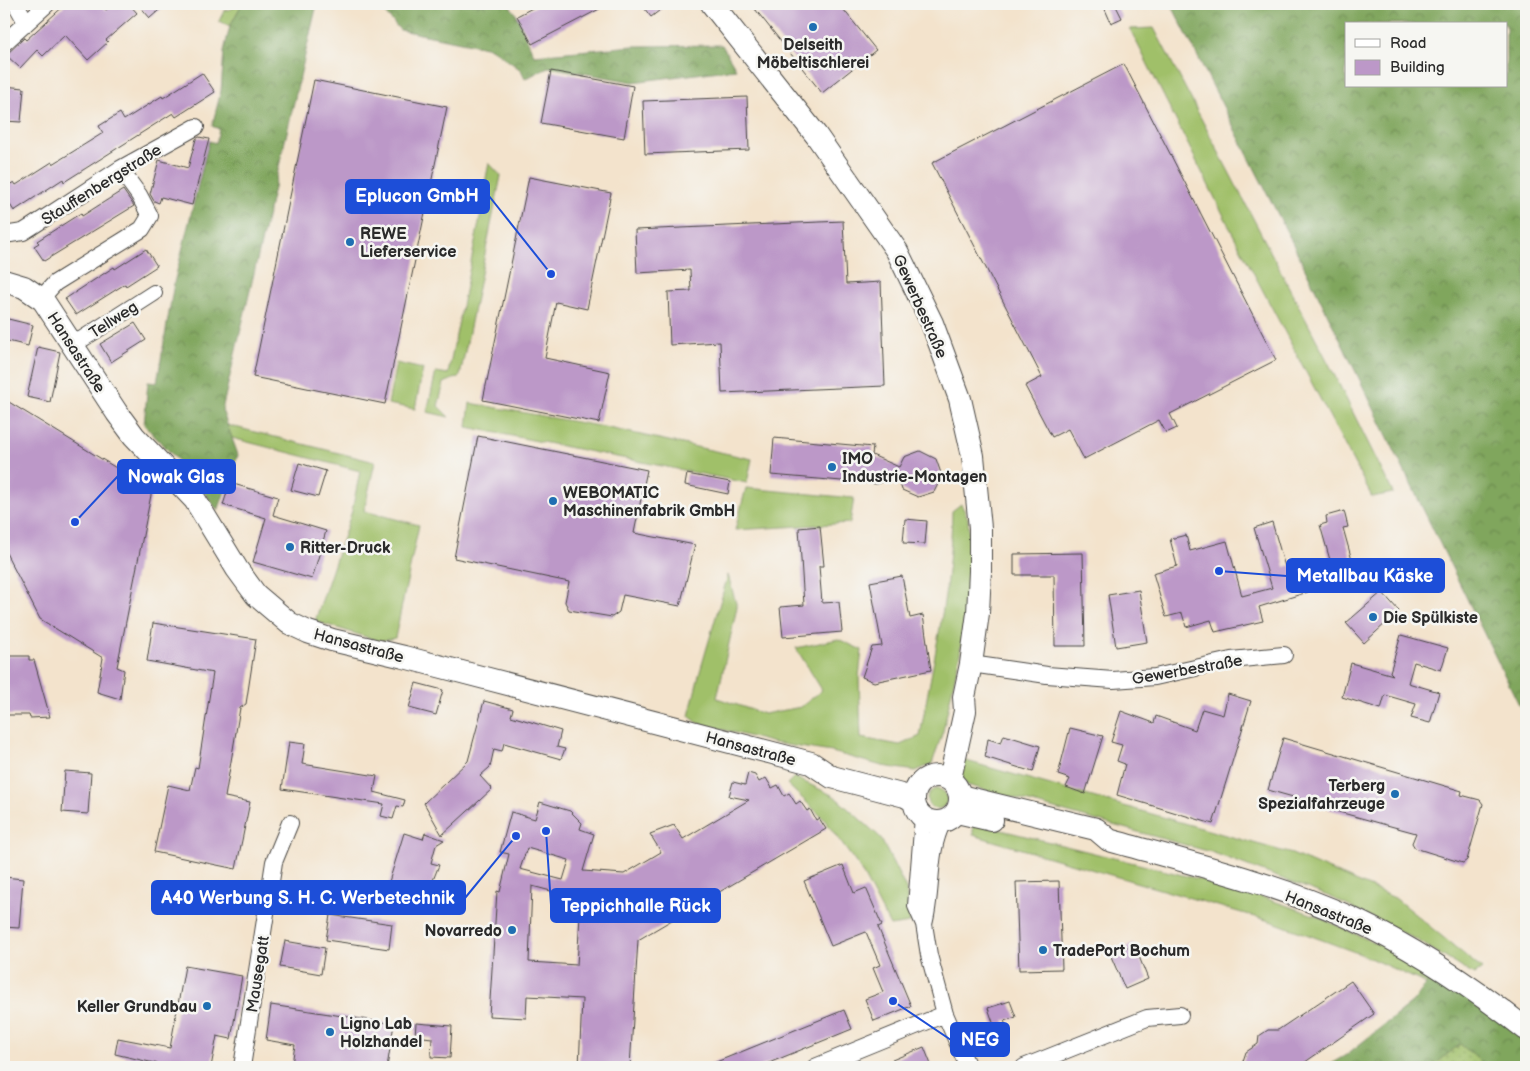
<svg xmlns="http://www.w3.org/2000/svg" width="1530" height="1071" viewBox="0 0 1530 1071" font-family="'Balsamiq Sans',sans-serif">
  <style>
    .grass { fill: #a0c069; stroke: #66764a }
    .forest { fill: url(#forest-crowns); stroke: #566844; fill-rule: evenodd }
    .park { fill: url(#park-dots); stroke: #66764a }
    .building { fill: #bc98c8; fill-rule: evenodd }
    .lines { fill: none; stroke-linecap: round; stroke-linejoin: round }
    .street-casing { stroke: #494743; stroke-width: 18 }
    .secondary-casing { stroke: #494743; stroke-width: 24 }
    .street { stroke: #fff; stroke-width: 16 }
    .secondary { stroke: #fff; stroke-width: 22 }
    .poi-dot { fill: #1f6fb2; stroke: #f6f6f2; stroke-width: 2 }
    .labels { text-anchor: middle; stroke-width: 5; stroke-linejoin: round; paint-order: stroke }
    .poi-label { font-size: 16px; font-weight: bold; fill: #2b2b2b; stroke: #f6f6f2; text-anchor: start }
    .street-label { font-size: 16px; fill: #2b2b2b; stroke: #f6f6f2 }
    .leader { fill: none; stroke: #1d4ed8; stroke-width: 2 }
    .callout-dot { fill: #1d4ed8; stroke: #f6f6f2; stroke-width: 2 }
    .callout { fill: #1d4ed8; stroke: #1d4ed8; stroke-width: 2 }
    .callout-label { font-size: 18px; text-anchor: middle; font-weight: bold; fill: #fff }
  </style>
  <defs>
    <pattern id="forest-crowns" width="20" height="18" patternUnits="userSpaceOnUse" patternTransform="scale(1.25)"><rect width="20" height="18" fill="#80a65d"/><path d="M2 6a3 3 0 1 1 6 0M12 15a3 3 0 1 1 6 0" fill="none" stroke="#69874d"/></pattern>
    <pattern id="park-dots" width="8" height="8" patternUnits="userSpaceOnUse" patternTransform="scale(1.25)"><rect width="8" height="8" fill="#a0c069"/><path d="M2 2h.1M6 6h.1" fill="none" stroke="#839c57" stroke-width="1.8" stroke-linecap="round"/></pattern>
  </defs>
  <rect width="100%" height="100%" fill="#f6f6f2"/>
  <filter id="ink" filterUnits="userSpaceOnUse"><feTurbulence type="fractalNoise" baseFrequency=".02" numOctaves="2"/><feDisplacementMap in="SourceGraphic" scale="10" xChannelSelector="R" yChannelSelector="G"/><feConvolveMatrix kernelMatrix="1 2 1 2 8 2 1 2 1" color-interpolation-filters="sRGB"/></filter>
  <filter id="wash" filterUnits="userSpaceOnUse"><feTurbulence type="fractalNoise" baseFrequency=".0096" numOctaves="4" result="noise"/><feDisplacementMap in="SourceGraphic" scale="20" xChannelSelector="R" yChannelSelector="G"/><feGaussianBlur stdDeviation="1.12" result="paint"/><feColorMatrix in="noise" values="0 0 0 0 0 0 0 0 0 0 0 0 0 0 0 0 0 1.4 0 .05"/><feComposite in="paint" operator="in"/></filter>
  <g filter="url(#wash)">
    <rect width="100%" height="100%" fill="#f3e3cc"/>
    <path class="grass" d="M237 4H242L230 26 219 21 224 11 236 7Z
      M1154 28 1329 364 1393 493 1372 497 1234 236 1130 29Z
      M489 163 501 176 460 376 444 383 438 406 449 417 427 412 436 372 448 374 487 184 485 183Z
      M396 363 423 369 415 409 388 404Z
      M470 403 604 427 752 459 747 483 467 427Z
      M227 425 375 462 364 511 419 525 395 638 379 641 315 621 352 511 360 471 232 438Z
      M746 488 854 498 850 523 735 530Z
      M961 504 968 518 971 565 960 654 943 731 932 764 916 771 882 766 832 752 774 743 698 723 689 716 699 675 728 575 737 607 717 698 764 714 801 707 822 690 796 648 838 639 862 650 859 677 861 738 900 745 920 736C933 661 951 587 952 511Z
      M963 760 1292 854 1395 898 1482 969 1474 975 1417 940 1328 896 1211 852 967 785 959 775Z
      M794 777 834 796 880 837 906 889 910 923 890 926 859 867 823 818 787 784Z
      M927 799a10 10 0 1 1 20 0a10 10 0 1 1-20 0Z
      M973 823 1239 889 1314 915 1436 971 1427 984 1363 955 1273 922 973 835Z"/>
    <path class="forest" d="M242 4H317L222 410 238 455 218 511 188 471 144 425 148 382 157 383 174 283 209 141 216 143 219 129 212 126 221 91 224 51 230 26Z
      M369 4H508L515 12 534 55 633 46 722 45 736 69 633 82 548 67 525 79 521 70 491 48 400 30 379 6Z
      M1171 4H1526V719L1296 250ZM1346 24H1506V86H1346Z
      M1436 971 1526 1039V1067H1487L1460 1044 1432 1067H1325L1346 1055 1413 1002Z"/>
    <path class="park" d="M1460 1044 1487 1067H1432Z"/>
    <g id="blocks">
      <path class="building" d="M66 4H100L106 10 112 5 115 8 120 4H129L137 13 106 40 108 42 88 60 65 35 43 56 37 50 20 68 6 55 24 38 26 40Z
        M138 4H166L150 18Z
        M540 4H609L532 44 517 16Z
        M641 4H668L651 17Z
        M751 4H839L876 50 822 93Z
        M1111 4H1115L1122 18 1111 23 1104 7Z
        M1124 64 1276 360 1170 414 1177 428 1166 433 1159 420 1084 459 1068 429 1052 437 1025 386 1042 377 932 163Z
        M551 71 633 86 624 138 541 123Z
        M202 73 215 92 176 117 173 113 64 182 63 179 14 211 4 195V188L14 182 16 185 52 162 53 164 103 133 99 126 120 113 124 120 162 96 163 98Z
        M314 80 447 107 385 404 253 377Z
        M4 86 24 88 21 122 4 121Z
        M747 97 749 150 645 154 643 101Z
        M199 137 209 139 192 205 161 197 159 203 154 201 150 194 159 160 188 168 196 139Z
        M529 177 611 193 587 309 556 302 545 358 610 372 599 423 483 400Z
        M123 190 134 206 44 261 34 246 39 243 37 241 81 213 82 216Z
        M843 221 846 284 881 282 885 386 722 393 720 342 670 345 668 292 691 291 690 270 637 273 635 230Z
        M146 249 157 266 126 286 125 284 76 315 65 299 114 267 115 269Z
        M4 318 33 325 28 346 4 340Z
        M135 323 146 340 111 362 100 344Z
        M38 347 60 352 50 402 27 397Z
        M4 399 152 490 117 667 124 670 120 699 97 692 103 658 40 619 4 549Z
        M478 436 647 470 634 533 695 545 680 606 623 595 619 612 612 617 569 610 565 602 569 582 454 558Z
        M774 438 873 447 872 455 899 467 904 457 920 451 936 459 942 476 934 492 918 497 902 490 898 477 877 484 771 475Z
        M299 463 326 471 318 497 291 490Z
        M687 474 730 482 728 494 685 485Z
        M230 483 278 497 273 515 326 531 312 579 253 562 266 518 223 505Z
        M1344 511 1348 527 1343 528 1358 582 1338 588 1320 525 1327 523 1326 516Z
        M905 519 927 521 925 544 903 543Z
        M1272 522 1285 567 1299 563 1308 592 1259 607 1263 621 1215 632 1211 620 1186 627 1182 613 1166 617 1153 573 1177 566 1170 539 1186 535 1190 551 1227 541 1242 596 1272 588 1254 528Z
        M820 526 824 566H819L822 603 839 602 842 632 783 637 780 607 804 605 799 528Z
        M1083 553 1085 646H1055L1054 575H1014V554Z
        M902 576 910 618 923 615 931 670 874 682 862 677 872 647 882 646 870 582Z
        M1139 590 1147 642 1116 647 1108 595Z
        M1382 592 1399 611 1364 643 1346 623Z
        M153 623 256 639 246 704 240 708 225 797 250 802 236 869 154 852 168 785 190 790 195 767 198 768 213 673 147 661Z
        M1401 635 1448 648 1441 670 1414 662 1408 683 1439 692 1430 723 1411 718 1416 704 1385 695 1381 709 1342 697 1351 663 1393 675 1390 672Z
        M4 656H29V660H34L50 717 30 718 29 715H4Z
        M416 683 443 690 436 715 409 708Z
        M1228 694 1251 701 1213 824 1117 795 1125 764 1117 761 1122 745 1111 742 1121 711 1154 723 1156 716 1195 730 1202 709 1223 715Z
        M484 701 513 709 511 716 561 731 557 747 565 749 561 759 504 743 502 751 494 749 490 767 480 776 492 789 442 835 424 803 468 761Z
        M1070 728 1103 736 1085 794 1066 787 1070 779 1058 775Z
        M1004 735 1040 746 1033 772 985 757 988 739 1001 743Z
        M1283 738 1462 791 1461 795 1480 800 1483 804 1467 860 1463 863 1415 848 1412 843 1416 833 1328 809 1329 807 1268 790Z
        M289 742 305 744 302 764 377 776 374 792 405 800 403 807 397 806 393 819 381 816 384 804 282 789Z
        M65 771 91 773 88 814 62 812Z
        M748 773 755 775 759 782 766 778 772 788 778 785 784 796 789 793 796 804 800 801 807 811 810 809 816 820 819 818 826 829 638 940 630 1067H579L582 999 527 996 526 1018 489 1016 497 891 500 892 509 854 500 852 511 812 535 819 540 802 570 811 582 823 580 829 594 834 583 871 624 874 661 852 650 834 674 825 683 839 749 800 729 796 733 782 745 785ZM527 848 569 860 563 880 520 869ZM532 886 581 899 577 965 529 962Z
        M404 833 423 839 425 833 444 840 436 845 431 863 439 865 428 893V903L387 897 388 885Z
        M843 865 854 893 866 888 882 925 878 927 911 1006 874 1021 865 999 883 992 873 968 880 965 866 932 831 946 804 881Z
        M4 877 23 879 19 928 4 927Z
        M1059 881 1062 969 1019 970 1016 882Z
        M330 915 392 924 389 949 326 940Z
        M285 941 325 948 321 974 280 967Z
        M1134 944 1148 979 1125 989 1110 954Z
        M185 966 242 976 231 1039 217 1036 211 1067H167V1066L115 1054 118 1038 170 1048Z
        M1351 981 1374 1014 1298 1067H1241L1246 1052 1258 1044 1259 1036 1268 1030H1278Z
        M1010 1001 1016 1017 1004 1021 1006 1025 995 1028 988 1008Z
        M271 1005 394 1024 387 1067H310L292 1064 295 1045 266 1040Z
        M844 1010 852 1029 759 1067H704Z
        M416 1023 452 1026 450 1058 431 1057 432 1038 415 1036Z
        M924 1047 932 1067H875Z"/>
    </g>
  </g>
  <g filter="url(#ink)">
    <use href="#blocks" fill-opacity="0" stroke="#494743" stroke-width="1"/>
    <g class="lines">
      <defs>
        <path id="street" d="M16 4 26 22
          M4 43 47 4
          M4 235 23 232 31 227 120 169 196 127
          M43 300 47 292 55 283 142 229 150 216 139 195 120 169
          M73 345 154 293
          M971 664 1047 675 1113 680 1155 677 1231 660 1284 655
          M923 817 916 906 924 924 929 955 945 1014 968 1067
          M924 924C933 892 927 851 943 822
          M242 1067 274 862 290 823
          M815 1067 945 1014
          M1024 1067 1147 1018 1180 1015"/>
        <path id="secondary" d="M712 4 816 135 897 251 932 323 960 399 973 456 980 528V571L978 613 971 664 964 697 965 711 950 779
          M4 281 24 287 43 300 117 413 134 436 195 500 237 569 256 595 289 623 308 632 332 640 404 657 811 763 832 777 905 796 914 801
          M914 799a23 23 0 1 1 46 0a23 23 0 1 1-46 0Z
          M960 796 1096 829 1109 840C1190 863 1275 883 1351 918 1414 948 1471 986 1526 1029
          M957 812 992 820"/>
      </defs>
      <use href="#street" class="street-casing"/>
      <use href="#secondary" class="secondary-casing"/>
      <use href="#street" class="street"/>
      <use href="#secondary" class="secondary"/>
    </g>
  </g>
  <g class="poi-dot">
    <circle cx="813" cy="27" r="5"/>
    <circle cx="350" cy="242" r="5"/>
    <circle cx="832" cy="467" r="5"/>
    <circle cx="553" cy="501" r="5"/>
    <circle cx="290" cy="547" r="5"/>
    <circle cx="1373" cy="617" r="5"/>
    <circle cx="1395" cy="794" r="5"/>
    <circle cx="512" cy="930" r="5"/>
    <circle cx="1043" cy="950" r="5"/>
    <circle cx="207" cy="1006" r="5"/>
    <circle cx="330" cy="1032" r="5"/>
  </g>
  <g class="labels">
    <g class="poi-label">
      <text x="813" y="50" text-anchor="middle">Delseith<tspan x="813" dy="18">Möbeltischlerei</tspan></text>
      <text x="360" y="239">REWE<tspan x="360" dy="18">Lieferservice</tspan></text>
      <text x="842" y="464">IMO<tspan x="842" dy="18">Industrie-Montagen</tspan></text>
      <text x="563" y="498">WEBOMATIC<tspan x="563" dy="18">Maschinenfabrik GmbH</tspan></text>
      <text x="300" y="553">Ritter-Druck</text>
      <text x="1383" y="623">Die Spülkiste</text>
      <text x="1385" y="791" text-anchor="end">Terberg<tspan x="1385" dy="18">Spezialfahrzeuge</tspan></text>
      <text x="502" y="936" text-anchor="end">Novarredo</text>
      <text x="1053" y="956">TradePort Bochum</text>
      <text x="197" y="1012" text-anchor="end">Keller Grundbau</text>
      <text x="340" y="1029">Ligno Lab<tspan x="340" dy="18">Holzhandel</tspan></text>
    </g>
    <g class="street-label">
      <text transform="translate(101 184) rotate(-32)" y="6">Stauffenbergstraße</text>
      <text transform="translate(921 306) rotate(66)" y="6">Gewerbestraße</text>
      <text transform="translate(113 319) rotate(-33)" y="6">Tellweg</text>
      <text transform="translate(77 352) rotate(57)" y="6">Hansastraße</text>
      <text transform="translate(359 645) rotate(15)" y="6">Hansastraße</text>
      <text transform="translate(1187 669) rotate(-10)" y="6">Gewerbestraße</text>
      <text transform="translate(751 748) rotate(15)" y="6">Hansastraße</text>
      <text transform="translate(1329 912) rotate(22)" y="6">Hansastraße</text>
      <text transform="translate(257 974) rotate(-81)" y="6">Mausegatt</text>
    </g>
  </g>
  <path class="leader" d="M551 274L489 196M75 522L118 476M1219 571L1287 576M516 836L465 898M546 831L551 905M893 1001L951 1040"/>
  <g class="callout-dot">
    <circle cx="551" cy="274" r="5"/>
    <circle cx="75" cy="522" r="5"/>
    <circle cx="1219" cy="571" r="5"/>
    <circle cx="516" cy="836" r="5"/>
    <circle cx="546" cy="831" r="5"/>
    <circle cx="893" cy="1001" r="5"/>
  </g>
  <g class="callout">
    <rect x="346" y="180" width="143" height="33" rx="5"/>
    <rect x="118" y="460" width="117" height="33" rx="5"/>
    <rect x="1287" y="559" width="157" height="33" rx="5"/>
    <rect x="152" y="881" width="313" height="33" rx="5"/>
    <rect x="551" y="889" width="169" height="33" rx="5"/>
    <rect x="951" y="1023" width="58" height="33" rx="5"/>
  </g>
  <g class="callout-label">
    <text x="417" y="202">Eplucon GmbH</text>
    <text x="176" y="483">Nowak Glas</text>
    <text x="1365" y="582">Metallbau Käske</text>
    <text x="308" y="904">A40 Werbung S. H. C. Werbetechnik</text>
    <text x="636" y="912">Teppichhalle Rück</text>
    <text x="980" y="1046">NEG</text>
  </g>
  <rect width="1530" height="1071" fill="none" stroke="#f6f6f2" stroke-width="20"/>
  <rect x="1345" y="22" width="162" height="65" fill="#f6f6f2" stroke="#a5a5a2"/>
  <rect x="1355" y="39" width="25" height="8" fill="#ffffff" stroke="#a5a5a2"/>
  <text x="1390" y="48" font-size="15" fill="#2b2b2b">Road</text>
  <rect x="1355" y="60" width="25" height="15" fill="#bc98c8" stroke="#a5a5a2"/>
  <text x="1390" y="72" font-size="15" fill="#2b2b2b">Building</text>
</svg>
